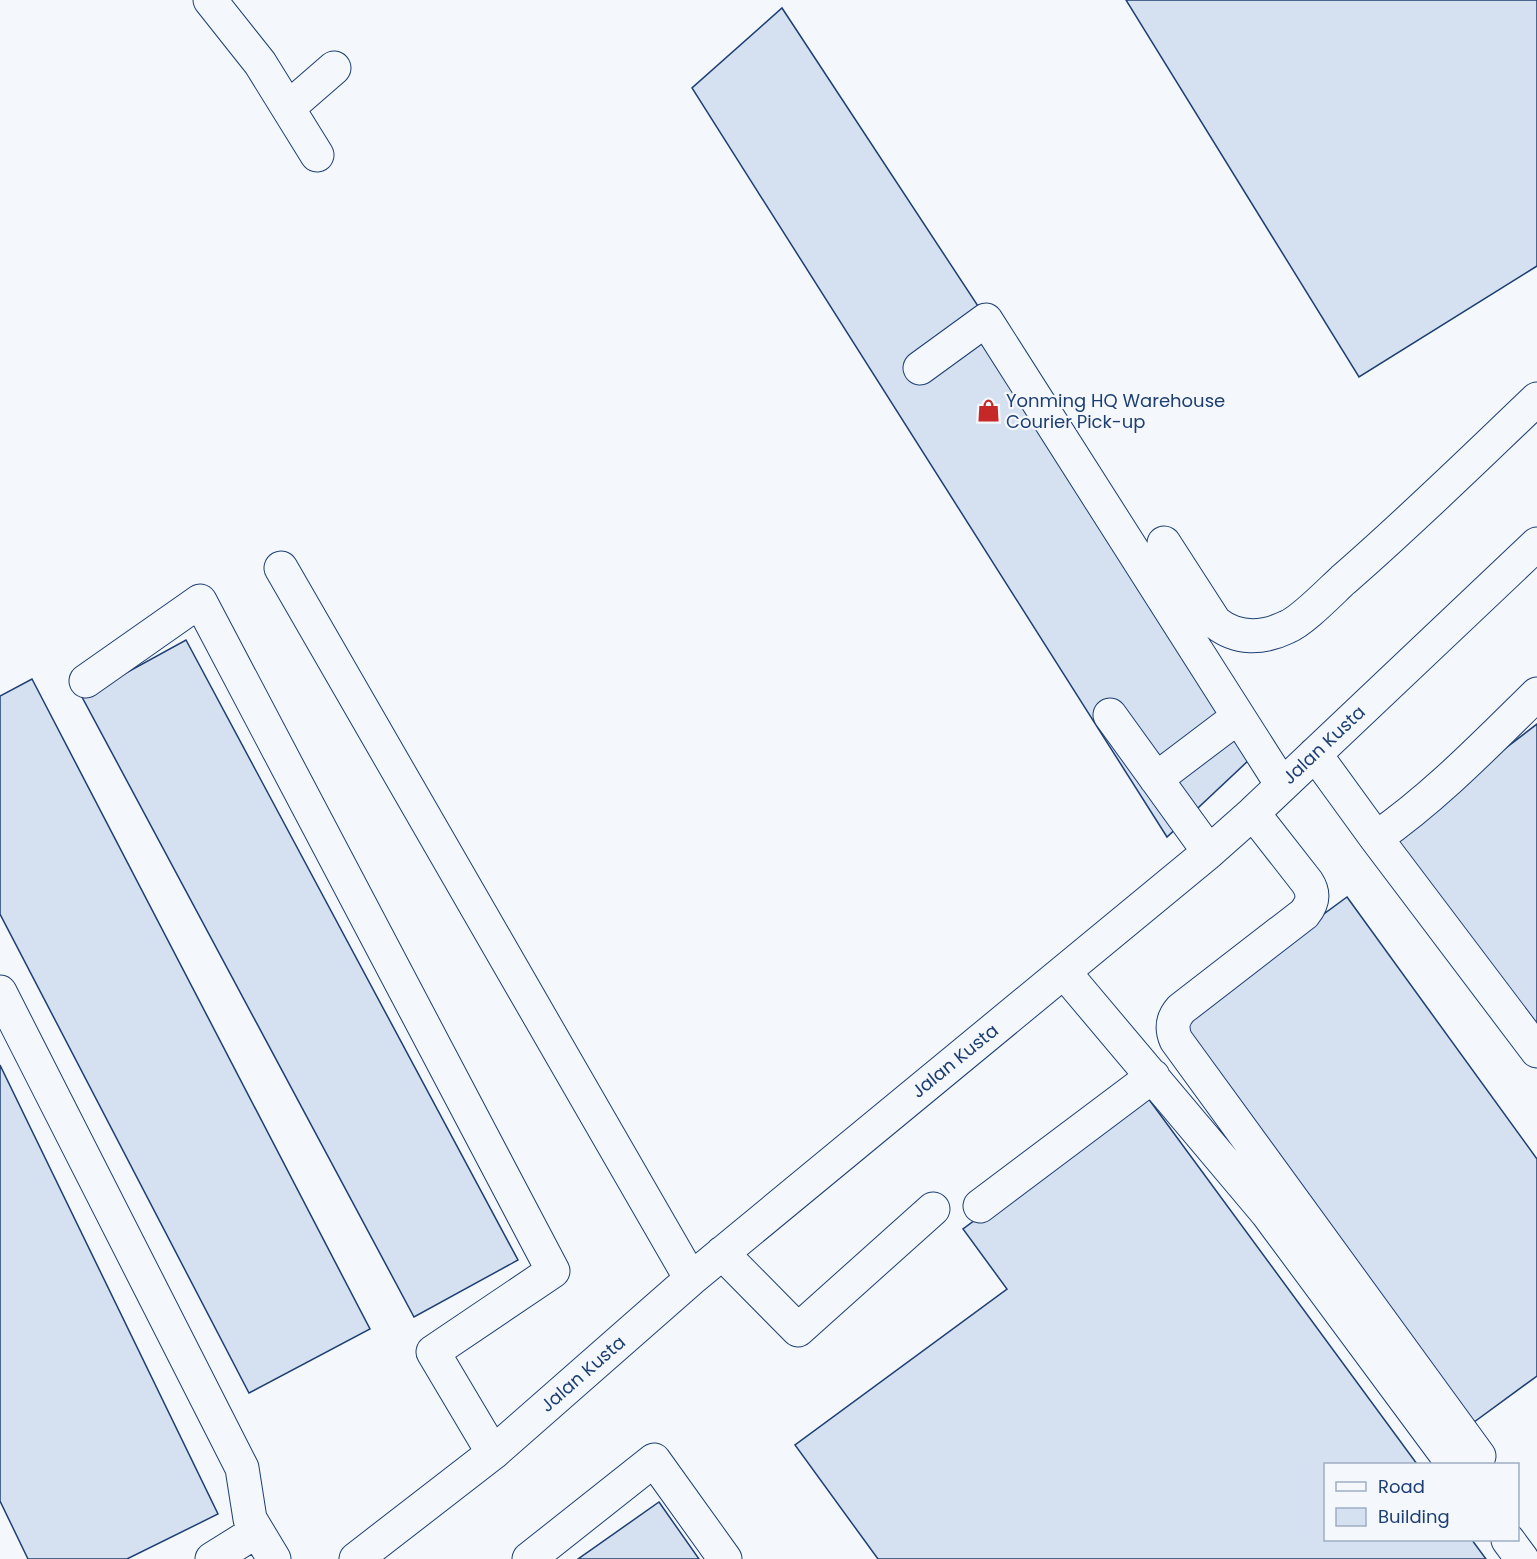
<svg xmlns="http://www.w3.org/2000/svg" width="1537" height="1559" viewBox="0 0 1537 1559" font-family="Poppins,sans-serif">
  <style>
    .building { fill: #d5e0f0; stroke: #1d3f73; stroke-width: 1.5 }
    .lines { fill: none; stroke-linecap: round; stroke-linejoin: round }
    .minor-casing { stroke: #1d3f73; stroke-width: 35 }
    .minor { stroke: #f4f7fb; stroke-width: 33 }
    .labels { text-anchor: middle; stroke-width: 4.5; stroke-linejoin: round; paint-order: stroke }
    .poi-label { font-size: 18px; fill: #1d3f73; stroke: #f4f7fb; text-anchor: start }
    .street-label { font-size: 18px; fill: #1d3f73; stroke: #f4f7fb }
  </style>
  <rect width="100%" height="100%" fill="#f4f7fb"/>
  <path class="building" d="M1126 0H1537V266L1359 377Z
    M782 8 1266 744 1167 837 692 88Z
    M186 640 518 1260 414 1317 82 697Z
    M32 679 370 1329 249 1393 0 914V696Z
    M1537 724V1029L1391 836Z
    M1347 897 1537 1159V1376L1470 1425 1178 1021Z
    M0 1065 218 1514 127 1559H28L0 1501Z
    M1145 1094 1417 1464H1326V1540H1472L1486 1559H878L795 1445 1007 1289 963 1229Z
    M659 1502 699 1559H578Z"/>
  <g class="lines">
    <defs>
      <path id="minor" d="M210 0 260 63 317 155
        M288 108 334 68
        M920 368 986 320 1282 785
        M1164 543 1215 622C1237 640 1262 639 1287 627 1302 621 1330 592 1343 580 1410 522 1473 460 1537 399
        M281 568 691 1279
        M86 681 200 601 553 1271 433 1352 493 1453
        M1110 715 1209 852
        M1315 754 1376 838C1435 797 1486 744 1537 694
        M1156 779 1238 717
        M1253 813 1307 882C1315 894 1313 903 1304 914L1181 1009C1172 1019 1171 1028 1176 1040L1479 1456
        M1376 838 1537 1051
        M1064 972 1267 1213 1453 1464
        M0 992 242 1468 250 1519 274 1559
        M980 1206 1153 1076
        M722 1253 798 1330 933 1209
        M1508 1540 1522 1559
        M212 1559 257 1531
        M356 1559 493 1453 691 1279 1209 852 1253 813 1537 544
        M529 1559 654 1460 725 1559"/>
    </defs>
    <use href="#minor" class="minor-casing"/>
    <use href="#minor" class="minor"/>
  </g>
  <defs>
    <symbol id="shop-bare" viewBox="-9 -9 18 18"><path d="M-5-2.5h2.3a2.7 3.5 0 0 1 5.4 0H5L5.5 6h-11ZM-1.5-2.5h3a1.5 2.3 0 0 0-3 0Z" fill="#c62828" stroke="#f4f7fb" stroke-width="2.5" paint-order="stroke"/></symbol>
  </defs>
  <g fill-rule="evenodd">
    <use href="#shop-bare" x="972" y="394" width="33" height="33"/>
  </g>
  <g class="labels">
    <g class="poi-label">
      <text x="1006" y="407">Yonming HQ Warehouse<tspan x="1006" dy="21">Courier Pick-up</tspan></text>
    </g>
    <g class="street-label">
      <text transform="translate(1324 745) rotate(-43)" y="6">Jalan Kusta</text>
      <text transform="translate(955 1061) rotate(-39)" y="6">Jalan Kusta</text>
      <text transform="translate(583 1374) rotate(-41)" y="6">Jalan Kusta</text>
    </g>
  </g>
  <rect x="1324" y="1463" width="195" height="78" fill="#f4f7fb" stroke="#9eadc5" stroke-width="1.5"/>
  <rect x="1336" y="1482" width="30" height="9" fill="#f4f7fb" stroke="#9eadc5" stroke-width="1.5"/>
  <text x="1378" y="1493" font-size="18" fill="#1d3f73">Road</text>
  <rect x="1336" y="1508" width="30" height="18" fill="#d5e0f0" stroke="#9eadc5" stroke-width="1.5"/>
  <text x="1378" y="1523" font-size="18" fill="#1d3f73">Building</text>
</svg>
